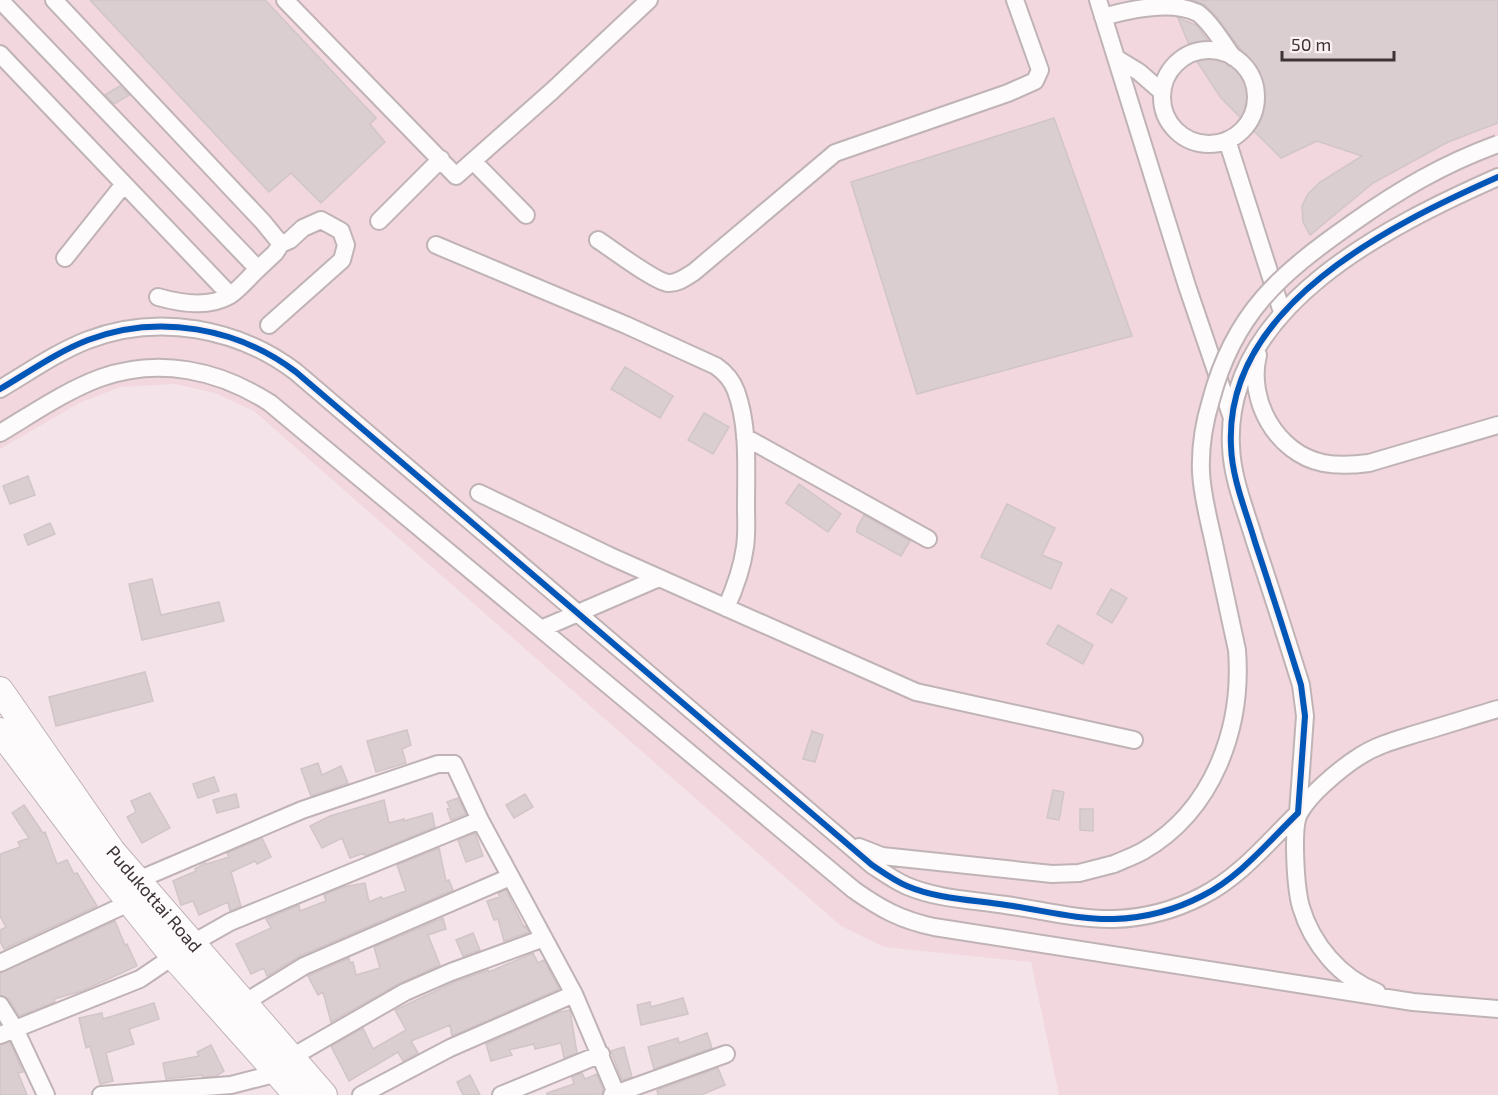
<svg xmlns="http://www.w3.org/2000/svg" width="1498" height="1095" viewBox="0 0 1498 1095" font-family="'Exo 2',sans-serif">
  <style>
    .built { fill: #f2d7de }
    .building { fill: #daced1; stroke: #d1c5c8; stroke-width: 1.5 }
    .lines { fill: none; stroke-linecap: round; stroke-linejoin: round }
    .minor-casing { stroke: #c0b3b6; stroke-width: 20 }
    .highway-casing { stroke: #c0b3b6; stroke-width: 28 }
    .minor { stroke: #fdfbfc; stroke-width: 16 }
    .highway { stroke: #fdfbfc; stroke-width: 26 }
    .minor-bridge-casing { stroke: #c0b3b6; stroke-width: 20; stroke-linecap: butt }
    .minor-bridge { stroke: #fdfbfc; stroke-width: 16 }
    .cycleway-casing { stroke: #fbf0f2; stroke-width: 10 }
    .cycleway { stroke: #0057b8; stroke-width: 6 }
    .labels { text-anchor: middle; stroke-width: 5; stroke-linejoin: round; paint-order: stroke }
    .street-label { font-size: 18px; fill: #3d3235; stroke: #fbf0f2 }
  </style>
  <rect width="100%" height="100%" fill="#f4e3e8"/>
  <path class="built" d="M0 0H1498V1095H1059L1031 962 884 947 841 926 254 411 215 393 175 384 120 387 79 403 0 449Z"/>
  <path class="building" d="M90 0H265L376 118 370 124 385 142 321 203 291 173 269 192Z
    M1193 0H1498V123L1448 142 1373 183 1310 235 1303 222 1302 206 1308 194 1320 182 1362 156 1317 141 1281 158 1221 98 1194 57 1178 18 1196 25 1228 66H1239L1243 57 1242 51 1216 16 1205 5Z
    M120 86 129 95 114 104 105 95Z
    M1054 118 1132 336 917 394 851 182Z
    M625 367 673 396 660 418 611 389Z
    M704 413 729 427 713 454 688 440Z
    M28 476 35 495 10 504 3 486Z
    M799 484 841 514 828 532 786 503Z
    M1007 504 1055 528 1042 555 1062 563 1051 589 981 557Z
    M864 515 910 541 901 556 857 532V528Z
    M50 523 55 534 28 545 24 535Z
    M152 579 161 615 219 602 224 621 142 640 129 584Z
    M1111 589 1127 598 1112 623 1097 614Z
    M1058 625 1093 645 1083 664 1047 644Z
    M145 672 153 701 56 726 49 697Z
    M407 730 411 745 402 749 406 763 376 772 367 741Z
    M812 731 823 735 815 762 803 759Z
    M318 763 322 775 341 766 348 783 311 796 301 769Z
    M214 777 219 791 198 798 193 784Z
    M1053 790 1064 792 1059 820 1047 818Z
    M150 793 170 828 142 843 127 817 136 812 131 801Z
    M236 794 239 807 217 813 213 800Z
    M525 794 533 807 514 818 506 805Z
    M458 798 466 814 451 820 447 809 450 808 447 802Z
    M384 800 389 823 404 819V821L432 813 435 827 365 856 364 853 350 858 342 838 322 848 310 826 330 816Z
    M24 805 43 833 45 832 57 864 67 860 74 874 77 873 97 906 4 949 0 941V930L6 927 0 916V854L20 847 18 842 29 838 12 813Z
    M1080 809H1093V831L1080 830Z
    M475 833 483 856 466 862 458 840Z
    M262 838 271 857 257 864 255 861 231 872 241 906 230 911 228 902 199 915 193 901 181 905 173 881 196 871 195 869 205 863 207 864 229 857 227 853Z
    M439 848 446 881 449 880 453 890 300 956 267 976 264 968 251 974 236 944 271 928 266 919 299 905 300 911 326 901 324 895 343 887 365 883 369 902 381 897 383 899 406 891 397 865Z
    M506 890 524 927 525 926 529 932 504 941 498 919 494 920 487 901 500 897 498 893Z
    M443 918 446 929 428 935 440 965 400 983 331 1022 323 992 318 995 308 976 349 958 350 963 353 962 356 975 380 968 374 947Z
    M115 921 125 945 127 944 137 966 82 991 54 999 55 1002 19 1016 9 999 0 995V973Z
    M473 933 480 950 463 956 456 940Z
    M533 953 538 963 544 960 559 989 452 1036 450 1025 411 1041 418 1053 403 1061 398 1052 349 1081 331 1046 363 1028 373 1049 406 1030 395 1010 455 982 488 970 489 972Z
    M683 998 688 1014 641 1025 637 1005 650 1002 651 1007Z
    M154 1003 159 1019 129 1029 134 1044 106 1053 113 1081 100 1084 90 1046 86 1048 79 1018 102 1013 103 1019Z
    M570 1010 577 1053 564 1058 561 1043 535 1049 534 1044 509 1050 512 1055 491 1061 486 1044 556 1013Z
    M707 1033 712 1048 654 1069 648 1047 678 1038 679 1043Z
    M10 1042 23 1072 18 1073 27 1095H0V1045Z
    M211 1045 224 1071 216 1076 203 1077 202 1075 166 1079 163 1063 199 1056 197 1052Z
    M624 1047 632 1077 622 1080 611 1051Z
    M718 1068 725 1085 701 1095H658L657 1090Z
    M582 1073 585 1079 597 1074 603 1090 602 1094 547 1095V1093L574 1084 572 1077Z
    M470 1075 480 1095H463L457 1082Z"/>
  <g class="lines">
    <defs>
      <path id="minor" d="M0 0 258 269C249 277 239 290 229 296 208 308 179 303 158 297
        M54 0 263 222 281 244 275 253 258 269
        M285 0 456 176 552 91 649 0
        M1098 0 1187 286 1231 415
        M1103 17C1131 9 1172 0 1198 13 1212 24 1222 42 1233 57
        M1162 97a47 47 0 1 1 94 0a47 47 0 1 1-94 0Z
        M0 54 230 295
        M1116 58 1139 72 1162 92
        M1227 140 1282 312
        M473 161 526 215
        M379 221 441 159
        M598 240C612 249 654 281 668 283 677 284 686 277 694 272L835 153 1008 93 1035 81 1040 70 1015 0
        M436 245 626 325 716 366C726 373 732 380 736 391 749 426 746 468 746 506 746 519 747 534 745 547 742 569 735 588 726 608
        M65 258 124 184
        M269 325 342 260 346 245 341 231 321 220 303 228 290 240 281 244
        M1258 355C1247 400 1276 453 1323 463 1338 466 1354 465 1369 463L1498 425
        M0 389C29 372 57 352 88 340 158 313 238 328 296 372L872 865C884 873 895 881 907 886 937 899 974 900 1006 905 1041 910 1079 920 1114 919 1145 918 1175 910 1202 896 1240 877 1268 842 1298 813L1305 716 1301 685C1286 637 1271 590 1255 542 1246 511 1232 479 1231 446 1224 306 1390 225 1498 177
        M0 433C32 414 65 391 100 378 159 357 219 370 270 403L854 890C881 909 901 920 934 927L1413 1002 1498 1009
        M745 437 928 539
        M479 493 610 556 916 692 1134 740
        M541 629 659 578
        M859 847 882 856 1052 874 1079 873 1114 864
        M138 880 302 810 438 764H454L480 820 574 994 616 1093
        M0 963 131 902
        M1377 992C1340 978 1312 944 1301 907 1296 890 1291 826 1300 812 1306 802 1315 792 1324 784 1335 774 1347 764 1360 756 1377 745 1396 740 1415 734 1443 726 1470 717 1498 709
        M244 1003 304 966 510 877
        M0 1005 15 1029 46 1095
        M0 1035 140 979 193 943 230 922 480 820
        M292 1057 405 992 451 972 544 938
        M101 1095 231 1085 278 1073
        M361 1095 450 1048 574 994
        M501 1095 601 1054
        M612 1095 726 1054"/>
      <g id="highway">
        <path id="s1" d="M0 690 112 851 324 1095"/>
        <path d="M0 731 105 871 174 957 297 1095"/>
      </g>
    </defs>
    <use href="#minor" class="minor-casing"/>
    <use href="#highway" class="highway-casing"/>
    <use href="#minor" class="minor"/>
    <use href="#highway" class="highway"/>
    <defs>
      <path id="minor-bridge" d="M1114 864C1123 860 1134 856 1143 851 1214 810 1243 727 1237 650 1229 613 1221 576 1213 539 1208 517 1202 494 1201 472 1200 448 1204 423 1211 400 1234 313 1280 274 1351 224 1399 190 1443 164 1498 144"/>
    </defs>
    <use href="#minor-bridge" class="minor-bridge-casing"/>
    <use href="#minor-bridge" class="minor-bridge"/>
    <defs>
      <path id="cycleway" d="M0 389C29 372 57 352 88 340 158 313 238 328 296 372L872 865C884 873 895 881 907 886 937 899 974 900 1006 905 1041 910 1079 920 1114 919 1145 918 1175 910 1202 896 1240 877 1268 842 1298 813L1305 716 1301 685C1286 637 1271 590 1255 542 1246 511 1232 479 1231 446 1224 306 1390 225 1498 177"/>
    </defs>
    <use href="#cycleway" class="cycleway-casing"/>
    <use href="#cycleway" class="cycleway"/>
  </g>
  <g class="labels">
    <g class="street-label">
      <text dy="6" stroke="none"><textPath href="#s1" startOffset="260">Pudukottai Road</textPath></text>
    </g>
  </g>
  <path d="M1282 51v9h112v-9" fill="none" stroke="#3d3235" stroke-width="3"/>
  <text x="1291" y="51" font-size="18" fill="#3d3235" stroke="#fbf0f2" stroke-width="4.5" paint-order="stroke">50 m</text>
</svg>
